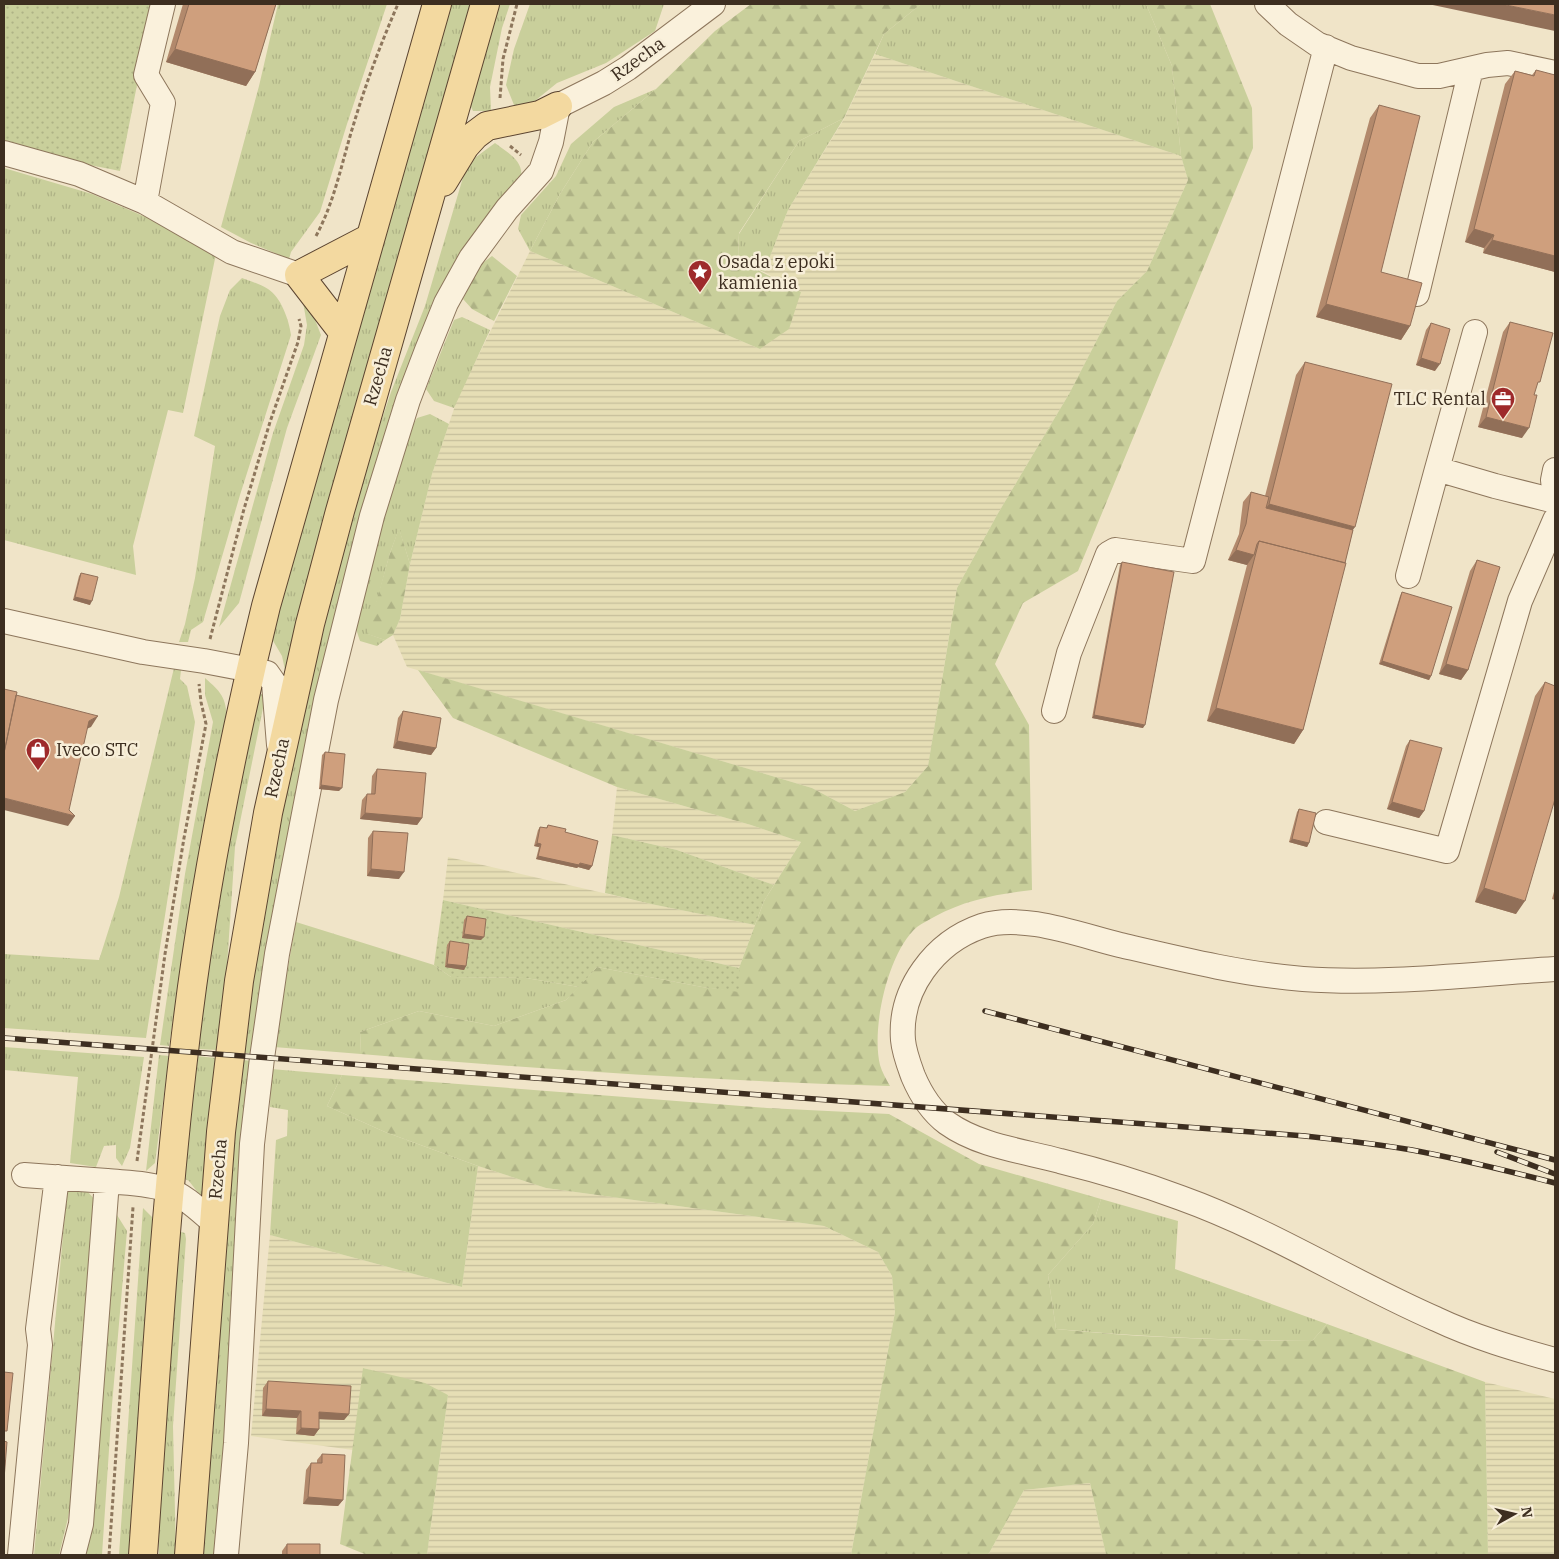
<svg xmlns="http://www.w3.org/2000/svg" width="1559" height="1559" viewBox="0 0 1559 1559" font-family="'IBM Plex Serif',serif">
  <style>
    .farmland { fill: url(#farmland-rules) }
    .grass { fill: url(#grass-tufts) }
    .forest { fill: url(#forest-firs) }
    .park { fill: url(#park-dots) }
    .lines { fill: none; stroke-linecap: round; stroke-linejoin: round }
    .minor-casing { stroke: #8d765c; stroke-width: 26 }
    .major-casing { stroke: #5b4430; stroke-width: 30 }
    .path { stroke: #8d765c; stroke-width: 3; stroke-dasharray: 4 2.5; stroke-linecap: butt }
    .minor { stroke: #faf1dc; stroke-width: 24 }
    .major { stroke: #f3d9a0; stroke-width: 28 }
    .rail-casing { stroke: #3d2e20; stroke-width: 5.5 }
    .rail { stroke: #f7eed8; stroke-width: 4; stroke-dasharray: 11; stroke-linecap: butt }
    .wall { fill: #b2896c }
    .shaded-wall { fill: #916f58 }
    .building { fill: #cf9f7d; stroke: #916f58 }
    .labels { text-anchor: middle; stroke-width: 5; stroke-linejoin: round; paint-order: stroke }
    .street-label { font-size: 18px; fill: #3d2e20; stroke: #f7eed8 }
    .poi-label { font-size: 18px; fill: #3d2e20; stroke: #f7eed8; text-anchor: start }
  </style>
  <defs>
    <pattern id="farmland-rules" width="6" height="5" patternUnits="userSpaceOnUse" patternTransform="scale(1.25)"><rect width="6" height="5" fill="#e6deb5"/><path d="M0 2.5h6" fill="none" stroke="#c6bf9b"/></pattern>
    <pattern id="grass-tufts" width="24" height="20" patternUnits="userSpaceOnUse" patternTransform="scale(1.25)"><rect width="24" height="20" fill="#c9cf9b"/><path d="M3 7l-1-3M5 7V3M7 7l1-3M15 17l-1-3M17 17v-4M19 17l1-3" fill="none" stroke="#aeb285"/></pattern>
    <pattern id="forest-firs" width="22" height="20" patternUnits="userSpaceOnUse" patternTransform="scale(1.25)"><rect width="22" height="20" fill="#c9cf9b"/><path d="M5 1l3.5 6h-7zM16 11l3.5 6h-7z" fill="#aeb285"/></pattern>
    <pattern id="park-dots" width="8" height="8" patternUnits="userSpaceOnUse" patternTransform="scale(1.25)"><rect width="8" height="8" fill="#c9cf9b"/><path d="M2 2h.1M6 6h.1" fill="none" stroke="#aeb285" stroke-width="1.8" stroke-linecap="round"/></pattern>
  </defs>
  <rect width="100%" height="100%" fill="#f0e4c8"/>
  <path class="farmland" d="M875 54 1181 156 1188 180 1147 271 1117 301 1069 394 997 515 957 588 928 766 905 792 855 811 812 788 407 667 393 635 400 619 410 564 432 474 458 397 530 251 760 349 801 292 764 272 788 210 844 119Z
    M617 787 751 825 801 842 774 885 677 850 612 835Z
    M448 857 651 904 755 925 739 968 443 900Z
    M478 1166 546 1188 824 1226 878 1252 892 1276 895 1312 851 1555H427L448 1395 364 1368 353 1450 251 1436 270 1235 462 1287Z
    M1485 1382 1555 1399V1555H1488Z
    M1090 1483 1106 1555H988L1024 1490Z"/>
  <path class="grass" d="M278 4H387L347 124 320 212 291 252 289 259 251 243 221 227 259 86Z
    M450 4H471L316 548 285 670 282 656 272 639 300 532Z
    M500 4H510L502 28 490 87 491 111H473L469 103Z
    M530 4H664L655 31 606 63 557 83 536 100 531 107 516 110 506 85 514 49Z
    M921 4H1146L1172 66 1181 156 875 54 884 34Z
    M656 89 593 142 560 194 530 251 518 229 521 215 556 176 571 144 614 107Z
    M844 118 788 210 764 272 738 260 739 234 799 141Z
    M495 143C507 152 524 161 521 177L449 278 329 642 298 781 254 1053H243L261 932 293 754 337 576 375 440 391 392 425 306 464 174 476 157Z
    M4 168 92 194 183 233 216 254 183 413 168 410 133 546 136 575 4 540Z
    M242 278C250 281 260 284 268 289 281 297 289 320 291 335L240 495 203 622 191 630 188 642H179L185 624 195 578 215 446 194 436 220 316 230 290Z
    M303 302 312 312 321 335 287 428 239 603 219 627 273 433 304 345 307 325Z
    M462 317 490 330 454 408 434 401 426 389 454 320Z
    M430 414 449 424 432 474 410 564 399 529 390 553 368 634 385 640 377 646 360 641 354 623 406 436 417 418Z
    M174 668 181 670 180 679 187 686 195 722 146 1038 4 1028V954L99 960 119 897Z
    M205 678C221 692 226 697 227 719L192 896 169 1046 160 1045 185 874 213 722 205 695Z
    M262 694 264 695 265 698 235 847 226 981 217 1050 197 1049C213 930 233 812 259 695Z
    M296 922 434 965 451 977 526 978 579 987 566 1000 494 1026 419 1011 360 1032 361 1054 274 1047Z
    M4 1047 144 1057 130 1148 122 1166 116 1158V1145L104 1146 96 1167 70 1163 78 1077 4 1070Z
    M159 1055 169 1056 155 1163 146 1171Z
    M196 1056 216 1058 202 1198 189 1181 183 1178Z
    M242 1060 254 1061 218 1555H203L225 1248Z
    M271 1069 342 1075 327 1106 385 1132 478 1166 462 1287 270 1235 276 1140 287 1136 288 1110 270 1107Z
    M67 1191 88 1192 96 1201 77 1463 68 1518 59 1555H34Z
    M1101 1199 1178 1221 1175 1269 1327 1324 1312 1341C1226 1340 1141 1337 1056 1329L1048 1275 1093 1224Z
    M143 1208 152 1217V1233L129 1555H119Z
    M117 1215 127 1231 112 1405 102 1555H82L111 1235Z
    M181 1232 185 1233 186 1239 173 1426 176 1555H159L158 1515 179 1233Z"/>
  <path class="forest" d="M751 4H921L884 34 844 118 799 141 739 233 738 260 801 292 789 329 760 349 530 251 560 194 593 142 656 89 715 31Z
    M1146 4H1210L1252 108 1253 148 1078 571 1023 603 995 664 1029 725 1032 890C997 894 965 900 934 917 929 920 922 923 917 927 888 952 871 1028 880 1065 882 1072 886 1079 890 1086 713 1081 537 1069 361 1054L360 1032 419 1011 494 1026 566 1000 597 967 702 987 739 991V968L764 901 801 842 751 825 617 787 453 718 418 670 812 788 855 811 905 792 928 766 957 588 997 515 1069 394 1117 301 1147 271 1188 180 1181 156 1172 66Z
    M492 256 517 276 494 321 472 309 463 299 480 265Z
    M399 528 410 564 400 619 393 635 385 640 367 634 390 553Z
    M342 1075 767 1108 889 1114 979 1164 1101 1199 1093 1224 1048 1275 1056 1329C1141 1338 1227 1340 1312 1341L1327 1324 1485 1382 1488 1555H1106L1090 1483 1024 1490 988 1555H851L895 1312 892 1276 878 1252 824 1226 546 1188 478 1166 385 1132 327 1106Z
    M363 1368 425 1383 448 1395 427 1555H367L340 1544Z"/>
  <path class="park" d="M4 4H153L120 171 4 148Z
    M612 835 677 850 774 885 764 901 755 925 651 904 605 893Z
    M443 900 739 968V992L702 987 597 967 579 987 526 978 451 977 434 965Z"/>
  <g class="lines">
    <defs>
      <path id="minor" d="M1267 4 1288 24 1317 44 1351 58 1418 76H1439L1487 65 1508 63 1555 73
        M4 153 79 174 145 202 232 252 299 275
        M145 202 163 103 146 75 163 4
        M1417 294 1471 69
        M1437 469 1475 332
        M1555 470 1553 480 1555 498
        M1408 576 1437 469 1495 486 1555 501
        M4 621 143 652 204 661 267 673 274 683 279 745
        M1054 711 1069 653 1108 554 1115 550 1193 561 1326 47
        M1326 822 1447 851 1520 601 1555 520
        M1555 969C1471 974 1387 985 1303 979 1241 974 1180 959 1120 945 1079 935 1023 913 982 926 935 942 899 989 903 1040 904 1052 909 1065 913 1076 921 1095 931 1111 947 1123 979 1146 1023 1151 1060 1161 1101 1171 1141 1183 1181 1198 1270 1230 1349 1281 1436 1319 1474 1337 1515 1349 1555 1360
        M24 1175 107 1181
        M20 1555 40 1345 38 1329 57 1177
        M73 1555 81 1524 107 1181C127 1183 149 1183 169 1190 185 1196 200 1211 213 1222
        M226 1555 236 1443 252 1144 262 1058 277 954 326 700 372 516 408 400 427 350 446 303 471 258 507 209 541 171 551 142 558 106 604 83 628 68 713 4"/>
      <path id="major" d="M443 182 465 146 475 135 487 126 540 115 558 106
        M343 332 299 275 370 238
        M143 1555C155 1387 164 1218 184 1051 201 901 230 753 266 606L437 4
        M189 1555 221 1132 239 981 268 813 310 624 340 511 485 4"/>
    </defs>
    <use href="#minor" class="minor-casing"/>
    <use href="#major" class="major-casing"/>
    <path class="path" d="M500 98 503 59 517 4
      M510 146 521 155
      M316 236C335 201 342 161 354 123 366 83 381 43 398 4
      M210 639 244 509 270 422 298 342 301 326 299 319
      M137 1161 165 954 184 838 206 724 201 702 199 684
      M109 1555 133 1207"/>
    <use href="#minor" class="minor"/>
    <use href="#major" class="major"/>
    <defs>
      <path id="rail" d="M985 1011 1555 1160
        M4 1038 1305 1136C1341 1140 1377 1144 1412 1150 1460 1159 1508 1171 1555 1183
        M1497 1152 1555 1174"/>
    </defs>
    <use href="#rail" class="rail-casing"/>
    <use href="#rail" class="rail"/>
  </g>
  <path class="wall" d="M183 4H276L255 72 246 86 166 62Z
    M1536 70 1555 272 1483 253 1484 248 1465 242 1505 84 1515 71 1532 75Z
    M1379 105 1381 272 1410 326 1401 340 1316 317 1370 118Z
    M1510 322 1522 438 1478 427 1503 332Z
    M1431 323 1435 371 1416 365 1426 330Z
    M1305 362 1353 530 1303 730 1294 744 1207 721 1247 565 1228 560 1239 534 1243 502 1251 492 1265 496 1296 375Z
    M1477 560 1468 670 1461 680 1439 674 1470 571Z
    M1122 562 1143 728 1092 718 1120 565Z
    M81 573 90 605 73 600 79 576Z
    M1402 592 1431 676 1429 680 1379 664 1400 596Z
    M1545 682 1516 914 1475 902 1535 696Z
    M403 711 436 748 431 755 393 748 398 718Z
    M1410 740 1424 811 1419 818 1387 809 1406 746Z
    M325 752 339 791 319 789 322 755Z
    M377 769 422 818 417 825 360 819 362 800 367 794H371L372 776Z
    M1299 809 1309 843 1307 847 1289 842 1297 812Z
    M548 825 565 832 592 866 589 870 578 867 577 868 536 859 539 847 534 846 538 830 540 827 546 828Z
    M373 831 399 879 367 876 368 838Z
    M1555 888V900L1552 899Z
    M467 916 481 940 462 938 464 920Z
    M450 941 466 966 464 970 445 967 447 945Z
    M268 1381 349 1414 344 1420 319 1419V1429L314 1436 296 1434 297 1418 262 1416 263 1388Z
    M322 1454 343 1500 338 1506 303 1504 306 1470 311 1463H317V1460Z
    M287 1544 320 1555H282V1551Z"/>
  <path class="shaded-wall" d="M1428 4H1501L1555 15V31Z
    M175 49 255 72 246 86 166 62Z
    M1474 229 1494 235 1484 248 1465 242Z
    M1492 240 1555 256V272L1483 253Z
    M1326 304 1410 326 1401 340 1316 317Z
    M1421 358 1440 364 1435 371 1416 365Z
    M1486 417 1529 428 1522 438 1478 427Z
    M1269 504 1355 527 1346 540 1259 518Z
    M1236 550 1254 555 1247 565 1228 560Z
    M75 597 92 601 90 605 73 600Z
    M1382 661 1431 676 1429 680 1379 664Z
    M1446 664 1468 670 1461 680 1439 674Z
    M1216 708 1303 730 1294 744 1207 721Z
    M1094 715 1145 725 1143 728 1092 718Z
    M98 716 91 727 82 731 89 721Z
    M397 741 436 748 431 755 393 748Z
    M321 785 342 788 339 791 319 789Z
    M4 798 75 816 68 826 4 810Z
    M1392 802 1424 811 1419 818 1387 809Z
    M365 813 422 818 417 825 360 819Z
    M1292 839 1309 843 1307 847 1289 842Z
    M537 843 541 844 539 847 534 846Z
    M538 856 592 866 589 870 578 867 577 868 536 859Z
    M371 869 404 872 399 879 367 876Z
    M1484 888 1525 901 1516 914 1475 902Z
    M464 934 484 937 481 940 462 938Z
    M447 964 466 966 464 970 445 967Z
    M266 1409 301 1411 297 1418 262 1416Z
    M319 1412 349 1414 344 1420 314 1419Z
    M301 1428 319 1429 314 1436 296 1434Z
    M308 1497 343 1500 338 1506 303 1504Z"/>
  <path class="building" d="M189 4H276L255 72 175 49Z
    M1501 4H1555V15Z
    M1536 70 1555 75V256L1492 240 1494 235 1474 229 1515 71 1534 76Z
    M1379 105 1420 116 1381 272 1422 283 1410 326 1326 304Z
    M1510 322 1553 333 1540 382H1538L1534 395H1537L1529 428 1486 417Z
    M1431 323 1450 329 1440 364 1421 358Z
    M1305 362 1392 384 1355 527 1269 504Z
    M1251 492 1269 497 1266 508 1353 530 1345 563 1259 541 1257 544 1254 555 1236 550 1246 524Z
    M1259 541 1346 563 1303 730 1216 708Z
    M1477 560 1500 567 1468 670 1446 664Z
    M1122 562 1174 572 1145 725 1094 715Z
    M81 573 98 577 92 601 75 597Z
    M1402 592 1452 607 1431 676 1382 661Z
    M1545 682 1555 686V799L1525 901 1484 888Z
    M4 689 17 692 4 753Z
    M16 695 98 716 89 721 69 810 75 816 4 798V753Z
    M403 711 441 718 436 748 397 741Z
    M1410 740 1442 748 1424 811 1392 802Z
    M325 752 345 754 342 788 321 785Z
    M377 769 426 773 422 818 365 813 367 794H375Z
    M1299 809 1316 813 1309 843 1292 839Z
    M548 825 566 829 565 832 598 841 592 866 580 863 579 865 538 856 541 844 537 843 540 827 547 828Z
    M373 831 408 833 404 872 371 869Z
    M467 916 486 919 484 937 464 934Z
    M450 941 469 944 466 966 447 964Z
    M4 1372 13 1373 7 1431H4Z
    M268 1381 351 1386 349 1414 319 1412V1429L301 1428V1411L266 1409Z
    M4 1441 7 1442 4 1479Z
    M322 1454 345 1455 343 1500 308 1497 311 1463H322Z
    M287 1544H320V1555H287Z"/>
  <defs>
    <symbol id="sight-pin" viewBox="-11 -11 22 30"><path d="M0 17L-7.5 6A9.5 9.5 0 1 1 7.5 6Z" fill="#9e2a2b" stroke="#f7eed8"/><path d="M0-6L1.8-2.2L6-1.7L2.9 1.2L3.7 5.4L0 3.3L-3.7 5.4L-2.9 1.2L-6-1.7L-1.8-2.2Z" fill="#fff"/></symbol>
    <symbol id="office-pin" viewBox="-11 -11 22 30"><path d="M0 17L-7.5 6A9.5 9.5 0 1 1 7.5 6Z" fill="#9e2a2b" stroke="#f7eed8"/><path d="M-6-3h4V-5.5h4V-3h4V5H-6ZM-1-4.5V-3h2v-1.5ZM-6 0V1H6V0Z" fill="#fff"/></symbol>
    <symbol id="shop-pin" viewBox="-11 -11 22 30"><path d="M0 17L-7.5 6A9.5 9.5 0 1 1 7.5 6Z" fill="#9e2a2b" stroke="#f7eed8"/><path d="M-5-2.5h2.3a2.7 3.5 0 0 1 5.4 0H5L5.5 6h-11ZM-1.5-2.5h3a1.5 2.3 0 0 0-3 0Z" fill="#fff"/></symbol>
  </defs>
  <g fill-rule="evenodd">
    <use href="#sight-pin" x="686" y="258" width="28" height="38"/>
    <use href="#office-pin" x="1489" y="385" width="28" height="38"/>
    <use href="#shop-pin" x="24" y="736" width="28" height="38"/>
  </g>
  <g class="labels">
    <g class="street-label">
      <text transform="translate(638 59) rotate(-36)" y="6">Rzecha</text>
      <text transform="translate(378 376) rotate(-74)" y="6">Rzecha</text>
      <text transform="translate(277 768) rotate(-78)" y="6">Rzecha</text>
      <text transform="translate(218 1169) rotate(-85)" y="6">Rzecha</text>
    </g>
    <g class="poi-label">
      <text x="718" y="268">Osada z epoki<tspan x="718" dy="21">kamienia</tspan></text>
      <text x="1486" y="405" text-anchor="end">TLC Rental</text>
      <text x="56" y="756">Iveco STC</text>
    </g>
  </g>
  <rect width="1559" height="1559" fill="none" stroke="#3d2e20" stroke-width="10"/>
  <g transform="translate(1514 1514) rotate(82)" stroke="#f7eed8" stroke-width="4" paint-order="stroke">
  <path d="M0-4L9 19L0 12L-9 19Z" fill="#3d2e20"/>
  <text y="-8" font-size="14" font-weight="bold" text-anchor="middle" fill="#3d2e20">N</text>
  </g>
</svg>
